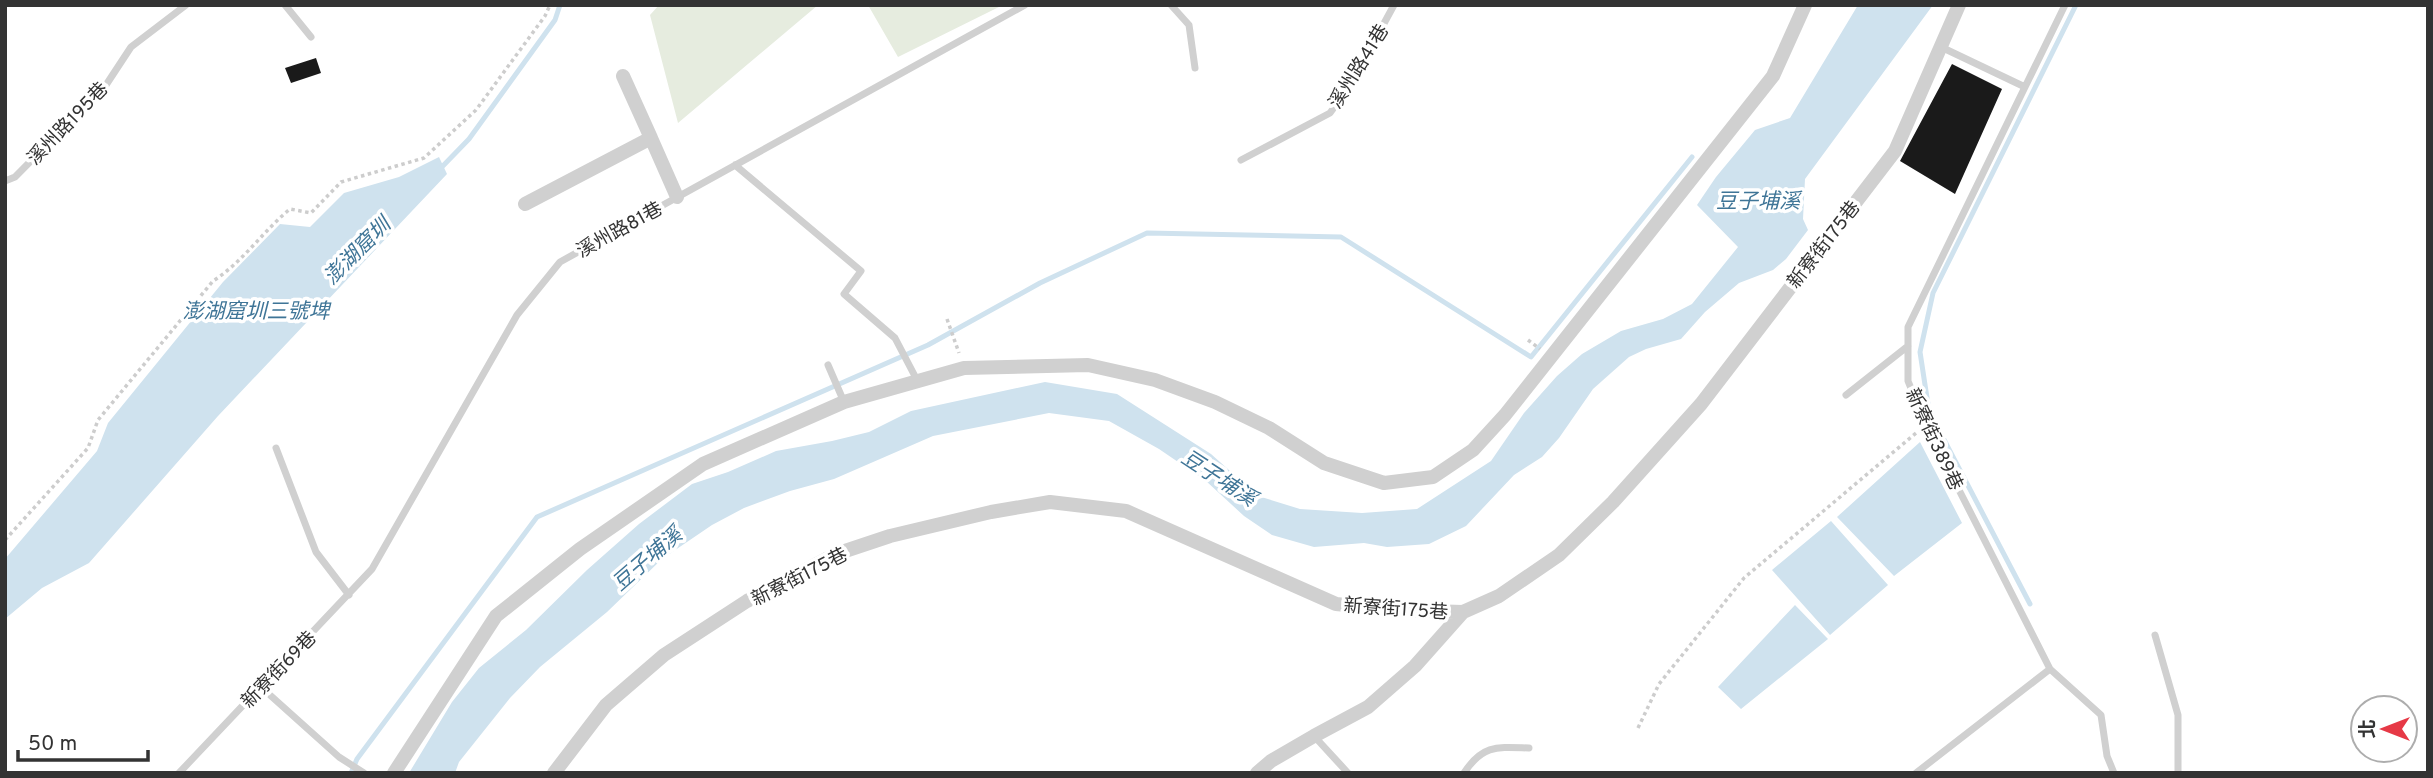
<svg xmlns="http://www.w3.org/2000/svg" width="2433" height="778" viewBox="0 0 2433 778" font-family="Overpass,'Noto Sans TC',sans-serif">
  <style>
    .green { fill: #e6ecdf }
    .water { fill: #cfe2ee }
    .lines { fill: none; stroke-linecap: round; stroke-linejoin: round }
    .stream { stroke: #cfe2ee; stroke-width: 5 }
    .building { fill: #1a1a1a }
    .path { stroke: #cdcdcd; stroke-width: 3.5; stroke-dasharray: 3.5 3.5; stroke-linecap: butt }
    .service { stroke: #d0d0d0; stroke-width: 7 }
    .minor { stroke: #d0d0d0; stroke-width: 14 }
    .labels { text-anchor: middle; stroke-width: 7; stroke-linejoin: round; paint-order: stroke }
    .street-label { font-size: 19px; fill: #333; stroke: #fff }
    .water-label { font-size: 21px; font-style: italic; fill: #3f7597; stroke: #fff }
  </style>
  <rect width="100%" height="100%" fill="#fff"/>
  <path class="green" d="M659 5H818L678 123 650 15Z
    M868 5H1003L898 57Z"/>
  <path class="water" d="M1858 5H1933L1805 179 1803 219 1808 230 1786 259 1773 270 1739 283 1705 312 1681 339 1646 349 1629 357 1593 389 1559 438 1542 457 1514 475 1466 526 1429 544 1387 547 1364 543 1314 547 1272 535 1244 516 1206 481 1159 449 1109 421 1049 413 933 436 834 479 790 491 744 508 712 525 662 559 607 612 540 667 510 698 459 762 455 773H409L452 702 479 668 526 630 587 570 639 524 692 484 728 472 776 451 832 441 869 432 911 411 1045 382 1117 394 1211 454 1258 496 1300 509 1362 513 1417 509 1491 461 1524 413 1557 376 1582 354 1621 331 1663 319 1692 304 1738 247 1697 205 1716 177 1755 130 1790 118Z
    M439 157 447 174 218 416 89 563 42 588 5 619V559L97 451 108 423 223 282 280 224 310 227 344 193 399 177Z
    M1920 442 1962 523 1894 576 1837 517Z
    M1831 521 1888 585 1830 635 1772 570Z
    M1795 605 1828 639 1741 709 1718 687Z"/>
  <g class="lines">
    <path class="stream" d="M438 171 469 139 555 20 560 5
      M2030 604 1929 411 1920 352 1933 293 2076 5
      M351 773 357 759 537 517 928 345 1040 283 1147 233 1341 237 1531 357 1692 157"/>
  </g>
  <path class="building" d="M316 58 321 73 291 83 285 68Z
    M1952 64 2002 89 1955 194 1900 161Z"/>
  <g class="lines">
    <path class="path" d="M947 319 959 353
      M1528 340 1540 349
      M5 540 88 448 98 420 213 281C243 262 263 231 290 209L311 213 341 182 424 158 476 110 545 16 550 5
      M1638 728 1659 684 1744 578 1916 433"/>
    <path class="service" d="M285 5 311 37
      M1171 5 1189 25 1195 68
      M2065 5 1908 327V381L1926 425 2050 669 2101 715 2107 756 2114 773
      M1941 47 2025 87
      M1241 160 1330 113 1351 84 1394 5
      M735 165 861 271 844 294 895 338 918 382
      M5 181 15 177 106 85 131 47 186 5
      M828 365 844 402
      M1846 395 1908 346
      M276 448 316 552 349 595
      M2155 635 2178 715V773
      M261 687 339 757 364 773
      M1314 736 1348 773
      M179 773 372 569 517 315 560 262 1025 5
      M1464 773C1483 744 1498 747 1529 748
      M1916 773 2050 669"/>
    <path class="minor" d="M623 76 651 138
      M525 204 651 138 677 197
      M394 773 496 616 580 549 703 464 844 402 964 368 1088 365 1155 380 1215 402 1269 428 1324 463 1384 483 1433 477 1473 450 1505 415 1773 76 1805 5
      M554 773 606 705 664 655 747 601 836 554 890 536 991 512 1050 502 1126 511 1336 604 1395 610 1463 612 1499 596 1559 555 1613 502 1701 404 1895 151 1959 5
      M1257 773 1271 761 1314 736 1368 707 1415 666 1463 612"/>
  </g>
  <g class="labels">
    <g class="street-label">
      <text transform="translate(1358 66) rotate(-58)" y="7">溪州路41巷</text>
      <text transform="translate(67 123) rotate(-46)" y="7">溪州路195巷</text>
      <text transform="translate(619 229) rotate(-29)" y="7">溪州路81巷</text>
      <text transform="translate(1823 244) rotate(-52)" y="7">新寮街175巷</text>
      <text transform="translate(1935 439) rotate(65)" y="7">新寮街389巷</text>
      <text transform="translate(799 576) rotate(-27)" y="7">新寮街175巷</text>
      <text transform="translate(1396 608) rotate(4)" y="7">新寮街175巷</text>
      <text transform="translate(278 669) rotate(-46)" y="7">新寮街69巷</text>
    </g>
    <g class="water-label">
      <text x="1758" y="208">豆子埔溪</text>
      <text transform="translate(357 251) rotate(-45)" y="7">澎湖窟圳</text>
      <text x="256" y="318">澎湖窟圳三號埤</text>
      <text transform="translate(1219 478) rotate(33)" y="7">豆子埔溪</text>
      <text transform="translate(647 559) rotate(-41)" y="7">豆子埔溪</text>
    </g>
  </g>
  <rect width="2433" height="778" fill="none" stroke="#333333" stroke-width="14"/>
  <g transform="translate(2384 729) rotate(270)"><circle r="33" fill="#ffffff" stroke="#adadad" stroke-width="2"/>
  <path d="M0-5L12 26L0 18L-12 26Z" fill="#e63946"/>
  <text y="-10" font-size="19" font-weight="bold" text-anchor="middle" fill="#333333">北</text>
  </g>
  <path d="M18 750v10h130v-10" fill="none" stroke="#333333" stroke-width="3.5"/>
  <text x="28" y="750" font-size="21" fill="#333333" stroke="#ffffff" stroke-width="5" paint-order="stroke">50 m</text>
</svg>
